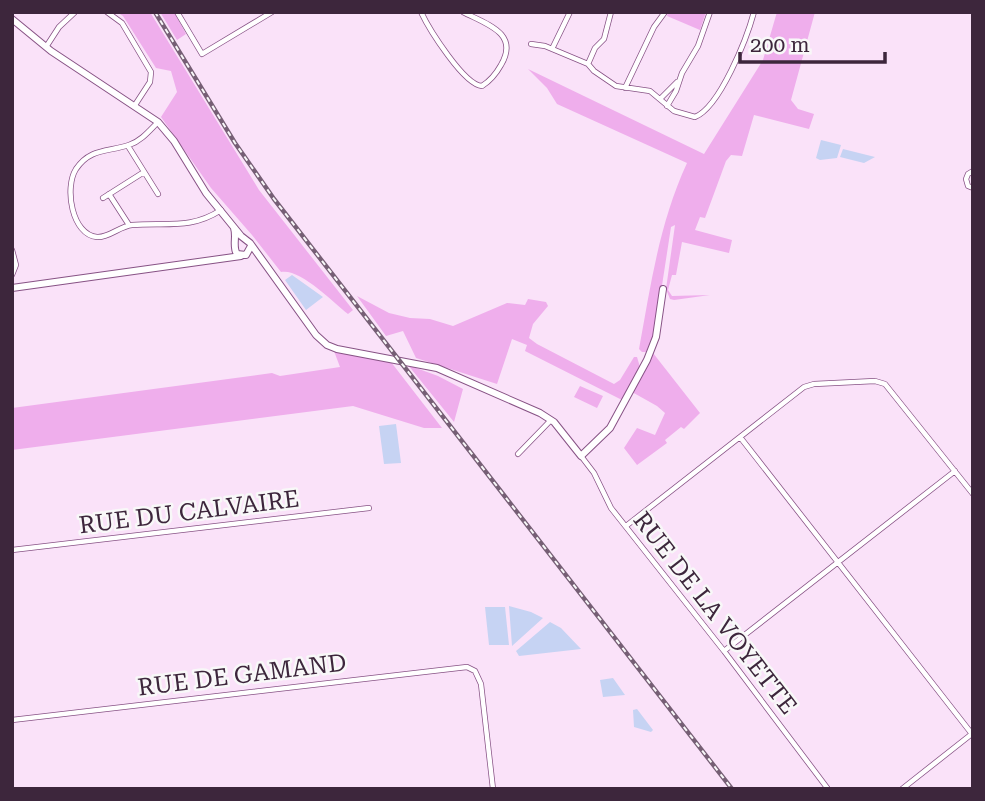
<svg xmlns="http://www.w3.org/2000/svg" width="985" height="801" viewBox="0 0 985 801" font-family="'Roboto Serif',serif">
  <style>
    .green { fill: #efaeec }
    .water { fill: #c6d3f3 }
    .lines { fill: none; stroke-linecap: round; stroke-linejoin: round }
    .minor-casing { stroke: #875285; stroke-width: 6 }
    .tertiary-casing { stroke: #875285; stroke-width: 8 }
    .minor { stroke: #fff; stroke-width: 4.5 }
    .tertiary { stroke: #fff; stroke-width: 6 }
    .rail-casing { stroke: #765f75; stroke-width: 4.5 }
    .rail { stroke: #f8f8f8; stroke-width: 2; stroke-dasharray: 5; stroke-linecap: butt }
    .labels { text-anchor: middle; stroke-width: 5; stroke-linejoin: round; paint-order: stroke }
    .street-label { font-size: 24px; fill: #3d263c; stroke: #f8f8f8 }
  </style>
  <rect width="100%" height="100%" fill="#fae2f9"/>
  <path class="green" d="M117 12H150L259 190 353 310 348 314C333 302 300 268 281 272L252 235 211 188 161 117 177 92 171 71 156 68 123 16Z
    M160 12H174L186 34 177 40Z
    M668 12H706L700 30 667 16Z
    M777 12H815L791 100 798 109 814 114 809 129 754 115 742 156 731 155 726 161 705 218 700 217 695 230 732 240 729 253 682 242 676 275H672L668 290 672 296 710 295 674 300 670 299 666 289 675 225 671 227 655 331 646 352H642L639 349C651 284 659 224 687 163L557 104 547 88 528 69 704 154 763 60Z
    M357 296 389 313 410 318 430 319 453 326 507 303 525 305 528 299 546 302 548 306 533 324 529 338 537 344 614 384 620 380 634 357H637L640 367 622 400 525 351 527 345 512 339 497 384 416 358 403 331 386 336Z
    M334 351 391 362 442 428H424L353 406 12 450V408L272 373 280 376 340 367Z
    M653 353 700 413 684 429 681 427 665 440 667 443 637 465 624 448 637 428 655 435 665 413 657 406 632 392Z
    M408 365 438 376 463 389 454 422Z
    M580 386 603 396 597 408 574 397Z"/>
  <path class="water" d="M821 140 841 145 837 158 820 160 816 158Z
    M843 149 875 157 864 163 840 157Z
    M292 275 323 297 306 310 285 280Z
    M396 424 401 463 384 464 379 426Z
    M509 606 531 612 543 618 512 646Z
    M485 607H505L509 645H489Z
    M550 622 561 628 581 649 519 656 516 651Z
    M613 678 625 695 603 697 600 680Z
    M637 709 653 730 651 732 634 727 633 710Z"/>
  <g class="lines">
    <defs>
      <path id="minor" d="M107 12 122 23 151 72 150 82 135 105
        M177 12 202 54 272 12
        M421 12C429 29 464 85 482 86 490 81 496 74 501 65 520 33 486 24 463 12
        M531 44 545 46 588 64 594 71 616 86 650 91 674 111 695 117C720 107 747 38 754 12
        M46 47 59 27 75 12
        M552 49 570 12
        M588 64 595 48 604 39 611 12
        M625 88 654 27 665 12
        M660 99 677 82
        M667 106 676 91 682 73 698 46 710 12
        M158 122C149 131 141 141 129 145 108 152 90 148 76 169 64 188 72 235 97 237 109 238 120 226 132 225 166 222 190 230 221 210
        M128 146 158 194
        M973 171 968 174 966 179 968 186 973 188
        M109 194 129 225
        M103 198 144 172
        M12 250 16 265 12 275
        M740 437 972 734
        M518 454 551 420
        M581 456 594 473 611 508 724 651 828 789
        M626 526 804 387 814 384 875 381 885 384 973 494
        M12 550 369 508
        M724 651 955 471
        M12 720 467 667 475 671 481 684 493 789
        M902 789 973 733"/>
      <path id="tertiary" d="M12 19 51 51 158 122 174 141 206 193 241 236 250 243 316 335 327 345 337 349 437 368 540 413 554 422 581 456 610 428 647 360 656 337 663 289
        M234 228C237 237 232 247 237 254L246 255 251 246
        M12 288 241 256"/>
    </defs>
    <use href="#minor" class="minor-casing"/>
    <use href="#tertiary" class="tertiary-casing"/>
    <use href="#minor" class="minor"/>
    <use href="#tertiary" class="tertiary"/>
    <defs>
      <path id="rail" d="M155 12 235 143 274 199 732 789"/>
    </defs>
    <use href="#rail" class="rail-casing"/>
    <use href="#rail" class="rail"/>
  </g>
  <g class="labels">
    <g class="street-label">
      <text transform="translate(189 512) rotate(-7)" y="8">RUE DU CALVAIRE</text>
      <text transform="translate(715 613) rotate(52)" y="8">RUE DE LA VOYETTE</text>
      <text transform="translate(242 675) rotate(-7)" y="8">RUE DE GAMAND</text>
    </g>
  </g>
  <rect width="985" height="801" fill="none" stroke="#3d263c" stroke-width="28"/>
  <path d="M740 52v10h145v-10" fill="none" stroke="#3d263c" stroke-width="3.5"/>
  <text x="750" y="52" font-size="21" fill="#3d263c" stroke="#f8f8f8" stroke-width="5" paint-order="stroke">200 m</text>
</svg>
